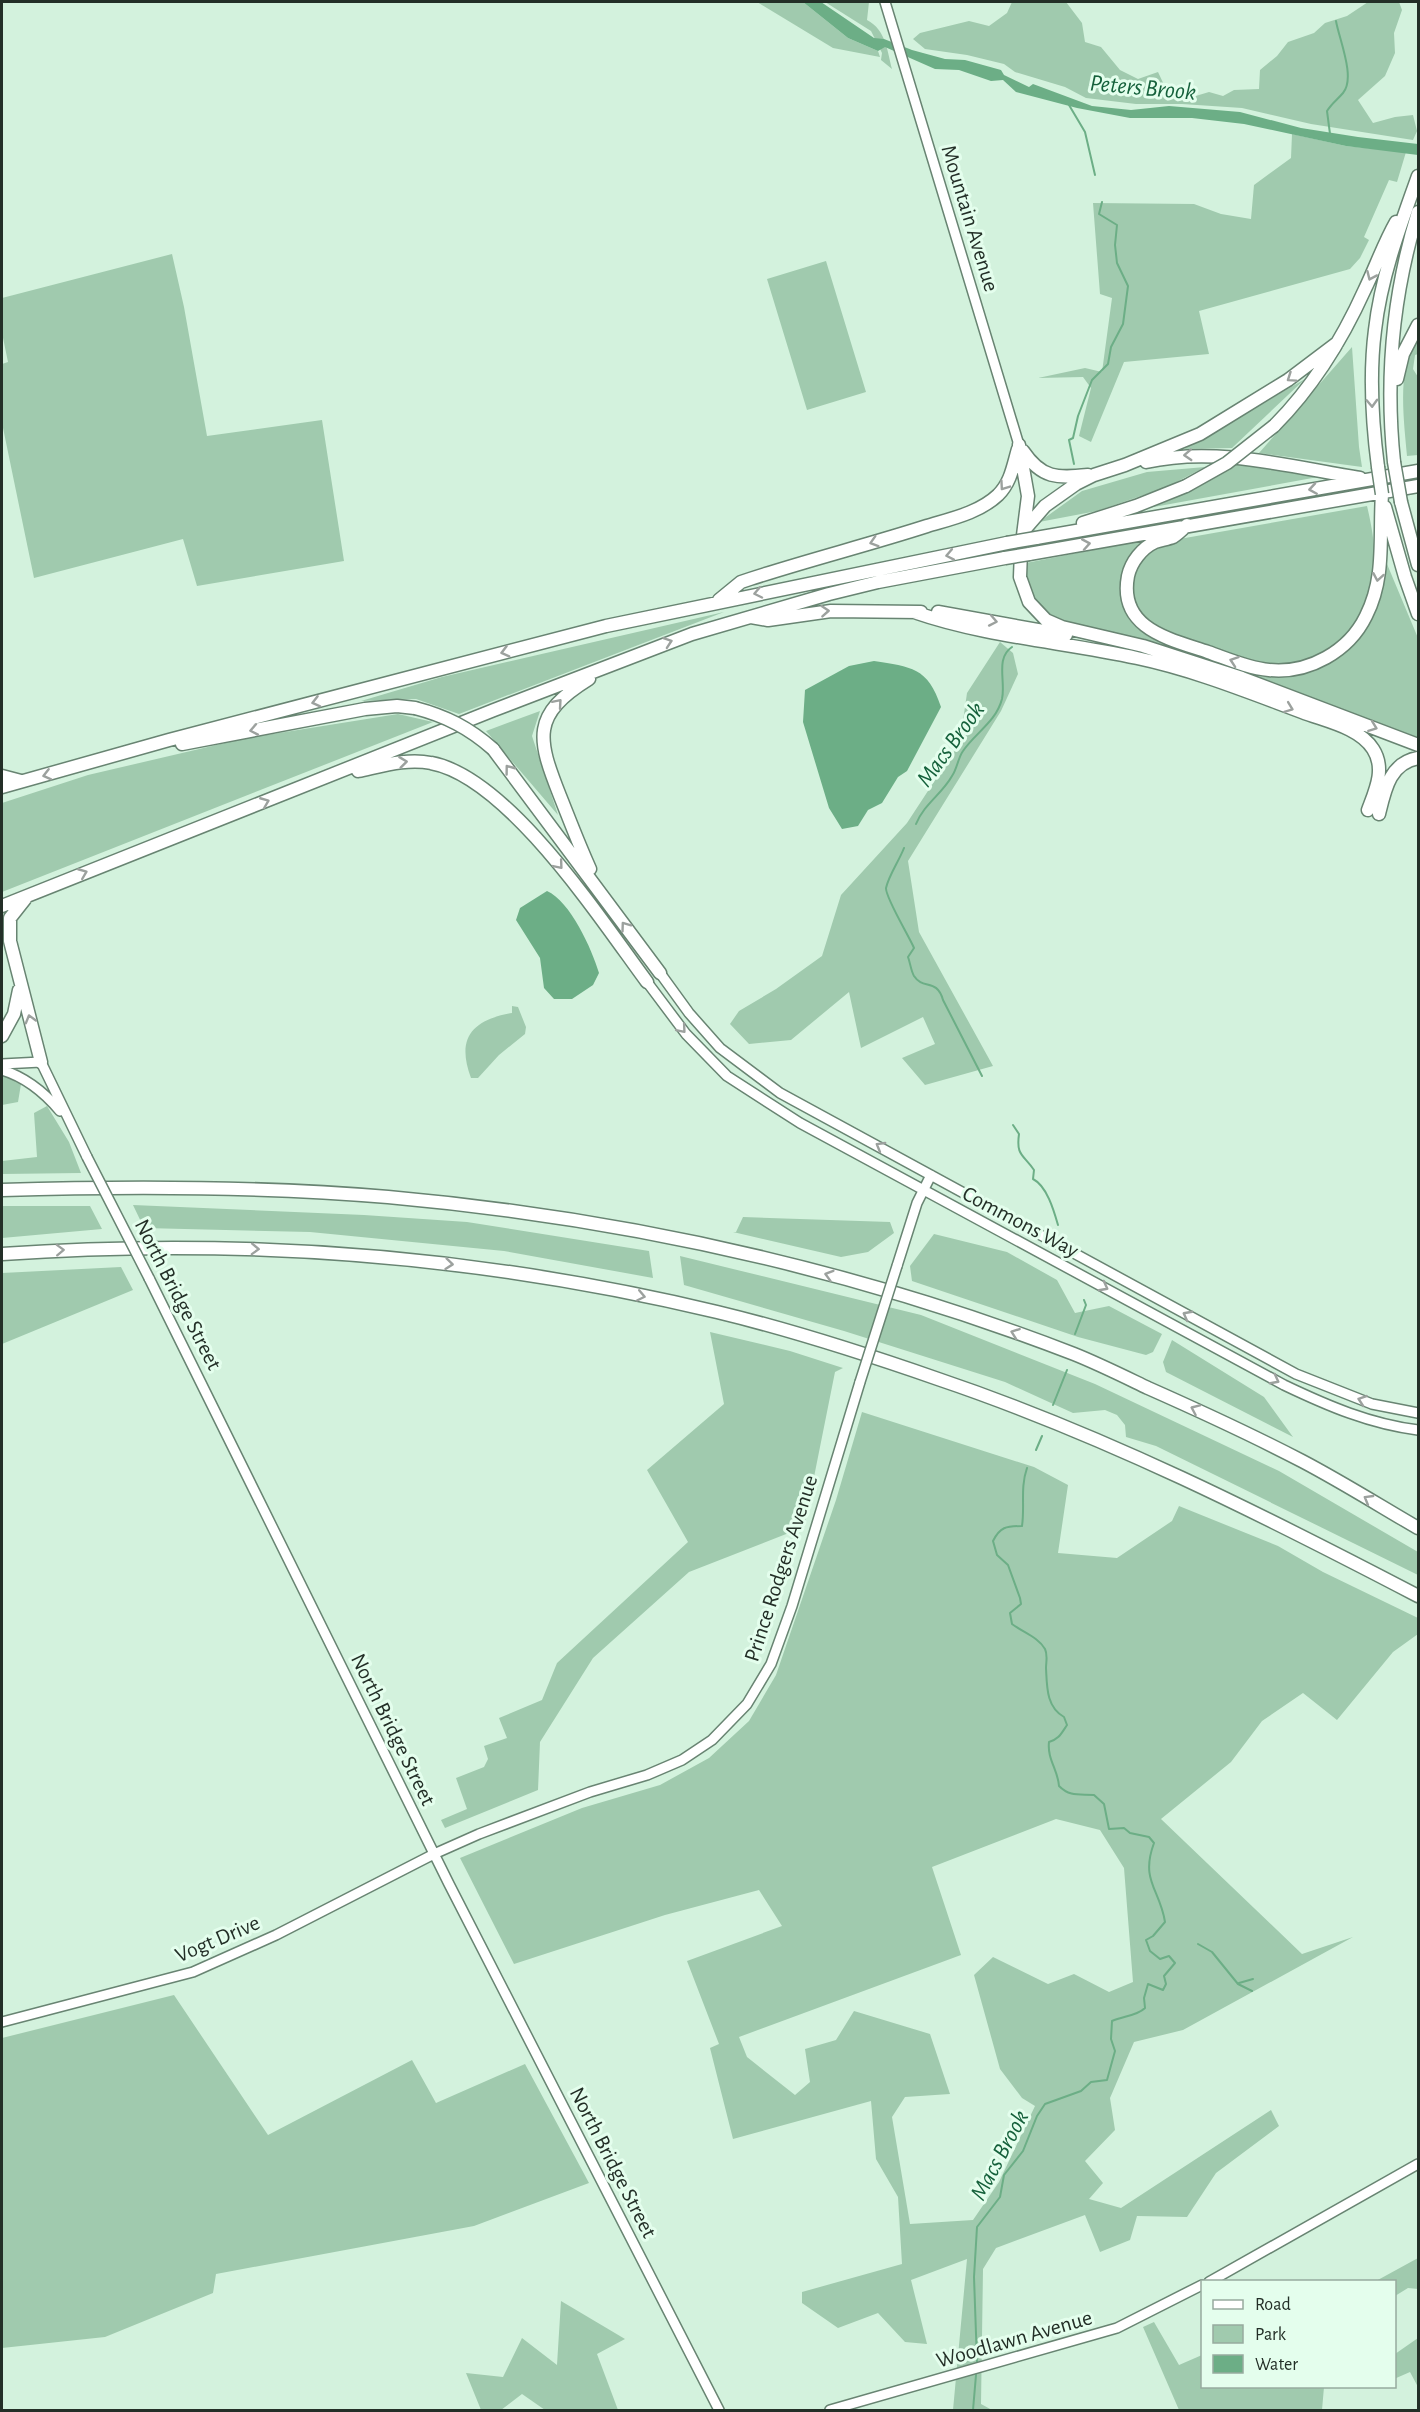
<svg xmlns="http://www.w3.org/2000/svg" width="1420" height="2412" viewBox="0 0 1420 2412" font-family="'Alegreya Sans',sans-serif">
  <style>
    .green { fill: #a0caae; fill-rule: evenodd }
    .water { fill: #6cae86 }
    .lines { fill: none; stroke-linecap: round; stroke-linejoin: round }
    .stream { stroke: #6cae86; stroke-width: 2 }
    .secondary-casing { stroke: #688472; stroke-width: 12 }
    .highway-casing { stroke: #688472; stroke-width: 15 }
    .secondary { stroke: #fff; stroke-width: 9 }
    .highway { stroke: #fff; stroke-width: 12 }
    .secondary-bridge-casing { stroke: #688472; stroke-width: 12; stroke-linecap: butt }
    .highway-bridge-casing { stroke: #688472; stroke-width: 15; stroke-linecap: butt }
    .secondary-bridge { stroke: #fff; stroke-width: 9 }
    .highway-bridge { stroke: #fff; stroke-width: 12 }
    .oneway { stroke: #9ca19e }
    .labels { text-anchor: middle; stroke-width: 6; stroke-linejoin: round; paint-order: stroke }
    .street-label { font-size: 22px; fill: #232f27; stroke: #e4feed }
    .water-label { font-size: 24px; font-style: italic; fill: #15613b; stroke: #e4feed }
  </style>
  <rect width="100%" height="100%" fill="#d3f2dd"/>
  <path class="green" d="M757 2H803L848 38 878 51 880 57 833 48Z
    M825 2H869L867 20C886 30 887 50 892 69L881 60 882 53 871 31Z
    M1012 2H1066L1082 23 1085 42 1101 47 1120 70 1138 79 1158 72 1166 89 1189 98 1209 92 1223 96 1234 90 1259 89 1260 70 1277 56 1288 42 1314 33 1325 23 1347 16 1368 2H1399L1402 10 1394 33 1395 53 1385 76 1358 100 1373 123 1395 117 1413 115 1417 131 1413 140 1311 124 1242 108 1182 104H1136L1086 98 1065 87 1015 72 1004 64 967 55 925 49 913 39 920 33 969 21 989 26 1007 13Z
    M1292 134 1346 146 1406 152 1397 182 1389 180 1364 237 1369 240 1360 258 1350 269 1199 311 1209 354 1124 362 1091 442 1079 436 1091 388 1083 377 1038 378 1085 368 1102 372 1112 298 1100 294 1093 203 1194 204 1221 214 1251 219 1254 185 1291 158Z
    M172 254 184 307 207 436 322 420 344 561 197 586 183 539 34 578 2 423V364L8 362 2 333V298Z
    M826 261 866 392 807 410 767 279Z
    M1418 336V354L1415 355 1413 369 1418 377V455L1407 456C1404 421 1396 365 1418 336Z
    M1352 347 1359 447 1362 467 1259 453Z
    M1305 379 1232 448 1184 449Z
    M1235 463 1318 477 1137 510Z
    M1205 467 1167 487 1097 511 1039 522 1082 491 1147 472Z
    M1367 506C1373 531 1378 561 1372 587 1360 639 1318 669 1265 665 1246 663 1227 653 1209 647 1184 639 1153 633 1138 610 1126 592 1132 565 1148 552 1154 548 1162 545 1168 541Z
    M1149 539C1135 551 1136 558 1132 576 1130 585 1125 599 1125 608 1128 633 1165 643 1184 649L1182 653C1156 646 1055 627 1041 610 1027 594 1025 582 1026 563Z
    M1387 564 1418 638V743L1248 675 1249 671 1285 676 1364 632 1374 614Z
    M724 612 459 714 416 699 361 701 442 677Z
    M1000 642 1013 653 1018 674 1001 711 908 861 919 932 993 1066 925 1085 902 1058 935 1044 923 1017 861 1048 849 992 791 1040 749 1044 730 1024 739 1011 776 989 822 956 841 895 907 823 960 742 967 693Z
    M540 711 532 736 558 815 486 731Z
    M398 714 433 722 2 892V803L88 775 242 739Z
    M512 1006 518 1007 526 1027 525 1034 499 1055 478 1078H471C456 1038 472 1020 512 1013Z
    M2 1075 21 1084 18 1102 2 1105Z
    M47 1106 69 1142 81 1173 2 1174V1161L37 1157 34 1113Z
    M133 1205 364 1215 467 1222 649 1251 653 1278 504 1251 310 1232 144 1228Z
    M2 1206H90L102 1229 2 1238Z
    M743 1217 890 1222 894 1233 868 1252 841 1257 733 1232H736Z
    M934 1234 1007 1252 1057 1280 1075 1313 1109 1306 1162 1334 1153 1352 1146 1355 1078 1337 912 1281 910 1266Z
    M680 1256 921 1315 1095 1384 1279 1471 1418 1552V1575L1156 1446 1126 1437 1125 1425 1117 1415 1105 1410 1073 1413 1005 1382 844 1331 684 1285Z
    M121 1267 133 1290 2 1344V1273Z
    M710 1332 790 1351 843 1368 835 1372 804 1527 689 1572 593 1658 540 1742 538 1790 445 1828 441 1820 467 1809 456 1778 484 1767 488 1759 484 1746 507 1738 499 1718 542 1700 557 1663 688 1542 647 1470 724 1404Z
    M1172 1340 1264 1397 1293 1437 1166 1372 1163 1362Z
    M862 1412 1034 1467 1068 1485 1058 1553 1117 1558 1172 1521 1179 1506 1278 1546 1323 1572 1418 1618V1634L1393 1652 1337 1720 1303 1693 1262 1721 1231 1762 1161 1819 1302 1954 1353 1937 1183 2030 1134 2042 1110 2098 1115 2130 1085 2161 1103 2183 1089 2199 1121 2208 1271 2110 1279 2126 1216 2173 1187 2217 1137 2216 1130 2240 1100 2252 1085 2215 996 2248 983 2269 981 2404 992 2410H953L967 2259 911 2280 927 2344 905 2342 878 2313 838 2328 802 2303V2292L902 2264 898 2197 876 2159 871 2101 733 2139 710 2048 719 2044 687 1961 782 1926 759 1890 665 1915 514 1964 460 1858 582 1808 660 1785 709 1758 749 1721 776 1675 836 1500ZM1056 1819 1100 1830 1124 1868 1133 1982 1109 1992 1074 1974 1048 1984 993 1957 974 1975 1000 2069 1022 2098 1035 2106 999 2182 973 2220 910 2224 892 2117 905 2097 950 2094 930 2034 854 2011 836 2040 805 2049 810 2082 795 2095 747 2057 739 2037 961 1955 932 1867Z
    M174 1995 268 2135 412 2060 436 2103 525 2064 589 2183 474 2226 216 2274 213 2293 105 2337 2 2348V2038Z
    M1418 2258V2289L1408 2288 1395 2296 1394 2282 1376 2281Z
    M561 2301 625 2339 597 2354 618 2410H545L522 2394 501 2410H481L466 2373 503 2377 522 2338 557 2365Z
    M1154 2322 1179 2365 1202 2355V2386L1324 2387 1322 2410H1179L1143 2327Z
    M1418 2338V2387L1410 2372 1394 2379 1395 2354Z"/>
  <path class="water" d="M803 2H821L874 38 884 39 912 50 945 59 965 60 1001 70 1004 75 1029 87 1033 84 1092 106 1131 110 1169 106 1240 112 1301 128 1358 137 1418 144V155L1346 146 1244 124 1192 118H1130L1077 108 1016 92 1003 80 991 81 959 70 935 69 885 47 878 51 848 38Z
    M874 661C911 667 928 667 941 707L907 771 898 777 882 803 868 810 858 826 842 829 829 808 803 722 805 690 849 666Z
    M547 891C570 901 592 949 599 973L593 985 572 999H554L544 988 540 958 516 920 520 908Z"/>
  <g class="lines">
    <path class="stream" d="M1069 105 1085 132 1095 175
      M1330 134 1327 111C1332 103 1337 100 1343 93 1356 78 1339 39 1336 21
      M1074 464 1069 440 1073 438 1078 416 1092 380 1108 364 1111 347 1123 324 1128 286 1117 263 1115 245 1117 225 1099 214 1102 202
      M916 824C924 804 942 794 952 776 957 769 958 758 963 751 975 733 996 722 1002 699 1006 682 995 658 1012 647
      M904 848C899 861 889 875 886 888 885 897 909 936 914 948L908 957C910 962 911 971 914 976 923 990 937 978 943 1000L982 1076
      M1013 1125 1019 1134C1016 1156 1023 1154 1034 1170L1033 1179C1047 1186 1054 1211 1058 1225
      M1075 1334 1086 1305 1084 1300
      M1053 1405 1067 1370
      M1036 1450 1042 1436
      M1198 1944 1212 1952 1238 1984 1252 1991
      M1239 1983 1253 1979
      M977 2362 974 2277 977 2227 1000 2197 1004 2175 1023 2151 1037 2116 1045 2104 1081 2091 1091 2082 1107 2080 1115 2051 1111 2039 1112 2021C1123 2016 1137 2016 1145 2008L1144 1998 1148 1984 1163 1990 1166 1984 1164 1976 1175 1963 1169 1956 1160 1959 1150 1951 1146 1940 1153 1936 1165 1922C1160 1889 1140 1881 1154 1843L1149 1837 1130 1833 1124 1828 1109 1829 1104 1804 1094 1795C1079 1794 1070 1797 1059 1786 1058 1770 1047 1759 1049 1742 1059 1739 1061 1734 1067 1725L1064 1717C1046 1707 1047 1686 1046 1668 1046 1662 1048 1655 1045 1649 1038 1637 1024 1633 1012 1624L1010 1613 1021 1604 1020 1598 1008 1565 997 1555 993 1541C1000 1527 1006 1526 1022 1526 1025 1506 1020 1488 1027 1468
      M973 2410 976 2375"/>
    <defs>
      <path id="secondary" d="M885 2 1019 445
        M660 973 689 1013 720 1048 780 1093 1296 1374 1372 1404 1418 1413
        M647 982 686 1034 727 1076 800 1123 1284 1385C1328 1406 1370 1424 1418 1430
        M2 1064 41 1062 87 1157
        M2 1070C25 1077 44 1092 60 1111
        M897 1266 917 1203 931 1175
        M149 1278 449 1884 719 2410
        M2 2022 193 1972 276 1935 434 1854 479 1834 590 1792 647 1775 682 1760 712 1740 747 1704 771 1664 792 1606 860 1382
        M1209 2282 1418 2164
        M830 2410 1117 2328 1202 2285"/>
      <path id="highway" d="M1397 379 1403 354 1418 325
        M1274 426C1314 386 1342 340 1365 289 1376 266 1384 243 1396 222
        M1019 445 1028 496 1021 551 1020 577 1029 602 1046 620 1062 627 1143 646 1242 678 1418 745
        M1023 451C1042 479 1057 478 1088 475
        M1146 462C1216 446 1291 467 1360 478
        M1394 462C1385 377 1393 293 1418 212
        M1378 467C1372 421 1369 376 1375 330 1381 277 1400 226 1418 176
        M1401 502 1418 565
        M1385 507 1405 577 1418 614
        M1083 523 1136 506 1186 486
        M1187 525C1183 529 1178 534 1173 537 1168 539 1161 540 1155 542 1142 548 1131 562 1128 576 1118 629 1170 639 1208 652 1228 659 1248 668 1269 670 1309 674 1349 651 1366 616 1386 577 1379 536 1382 494
        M1025 529 1045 506 1076 484 1094 475 1125 465 1200 434 1288 380 1337 343
        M1036 538 1418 471
        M1029 554 1418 486
        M719 600 741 582 750 579C808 560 868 545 927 526 950 519 979 513 998 495 1011 482 1013 466 1018 449
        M914 612C986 637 1064 642 1137 658 1194 670 1248 692 1302 712 1325 721 1359 727 1373 749 1386 769 1375 791 1368 810
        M938 612 1066 635
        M751 617 768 620 831 611 921 612
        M589 679C531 715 537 738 560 796 570 821 579 845 590 869
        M182 744 365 709 397 706 415 708
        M493 749 660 973
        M358 771C382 766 407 758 431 763 508 777 601 920 647 982
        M2 776 21 781
        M2 787 169 740 606 626 1007 543
        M1379 814C1385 789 1390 763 1418 758
        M25 899 10 918V941L41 1062
        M2 906 494 710 692 634 829 594 878 582 1005 558
        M2 1036 14 1014 19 990
        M2 1190C130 1186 259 1186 388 1197 622 1218 854 1269 1074 1354 1099 1364 1123 1376 1148 1388 1200 1411 1252 1435 1302 1461 1342 1482 1380 1506 1418 1528
        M2 1254C242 1237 483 1256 717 1312 792 1330 866 1354 938 1379 1104 1435 1263 1515 1418 1596"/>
    </defs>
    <use href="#secondary" class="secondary-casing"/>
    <use href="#highway" class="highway-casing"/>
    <use href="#secondary" class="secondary"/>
    <use href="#highway" class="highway"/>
    <defs>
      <path id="secondary-bridge" d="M87 1157 149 1278
        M860 1382 897 1266"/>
      <path id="highway-bridge" d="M1394 462 1401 502
        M1378 467 1382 494
        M1186 486 1227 463 1274 426
        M1007 543 1036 538
        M1005 558 1029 554
        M415 708C446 716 469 728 493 749"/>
    </defs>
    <use href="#secondary-bridge" class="secondary-bridge-casing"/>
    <use href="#highway-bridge" class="highway-bridge-casing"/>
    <use href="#secondary-bridge" class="secondary-bridge"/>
    <use href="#highway-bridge" class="highway-bridge"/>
  </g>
  <defs><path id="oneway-chevron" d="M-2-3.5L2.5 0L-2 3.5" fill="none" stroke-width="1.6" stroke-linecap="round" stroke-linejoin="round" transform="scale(1.5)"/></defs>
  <g class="oneway">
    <use href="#oneway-chevron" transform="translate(1371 276) rotate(114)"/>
    <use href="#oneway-chevron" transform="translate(1291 378) rotate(146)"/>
    <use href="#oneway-chevron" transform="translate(1372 403) rotate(88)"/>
    <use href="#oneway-chevron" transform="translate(1188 455) rotate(177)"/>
    <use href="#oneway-chevron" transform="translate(1004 486) rotate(125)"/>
    <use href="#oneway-chevron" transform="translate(1313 489) rotate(171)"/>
    <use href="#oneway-chevron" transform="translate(874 542) rotate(163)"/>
    <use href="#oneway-chevron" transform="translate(1086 544) rotate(-10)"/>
    <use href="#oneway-chevron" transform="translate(950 555) rotate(169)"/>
    <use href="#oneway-chevron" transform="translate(1378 577) rotate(100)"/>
    <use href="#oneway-chevron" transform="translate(758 593) rotate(168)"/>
    <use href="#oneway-chevron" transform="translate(825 611) rotate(-4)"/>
    <use href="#oneway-chevron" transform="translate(993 621) rotate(11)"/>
    <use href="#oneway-chevron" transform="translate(668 642) rotate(-19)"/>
    <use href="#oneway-chevron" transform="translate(505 652) rotate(165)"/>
    <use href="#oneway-chevron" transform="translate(1234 661) rotate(-161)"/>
    <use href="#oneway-chevron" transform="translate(316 702) rotate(166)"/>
    <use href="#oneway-chevron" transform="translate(558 703) rotate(-49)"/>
    <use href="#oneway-chevron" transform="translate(1289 708) rotate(21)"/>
    <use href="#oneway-chevron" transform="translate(1373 727) rotate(21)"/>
    <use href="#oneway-chevron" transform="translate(254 730) rotate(169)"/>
    <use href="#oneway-chevron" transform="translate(403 762) rotate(-7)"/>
    <use href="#oneway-chevron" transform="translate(509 769) rotate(-127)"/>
    <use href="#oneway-chevron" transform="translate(47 775) rotate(166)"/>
    <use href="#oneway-chevron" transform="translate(265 802) rotate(-22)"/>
    <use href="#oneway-chevron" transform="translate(559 865) rotate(50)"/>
    <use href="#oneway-chevron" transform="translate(83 873) rotate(-22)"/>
    <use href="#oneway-chevron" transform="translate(625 926) rotate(-126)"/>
    <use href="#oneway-chevron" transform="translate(30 1019) rotate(-106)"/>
    <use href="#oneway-chevron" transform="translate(682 1029) rotate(50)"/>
    <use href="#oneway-chevron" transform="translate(880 1146) rotate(-150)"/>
    <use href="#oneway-chevron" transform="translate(255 1249) rotate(2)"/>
    <use href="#oneway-chevron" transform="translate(60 1250) rotate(-2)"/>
    <use href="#oneway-chevron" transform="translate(449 1264) rotate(6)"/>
    <use href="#oneway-chevron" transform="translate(829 1275) rotate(-164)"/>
    <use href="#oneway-chevron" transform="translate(1104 1287) rotate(28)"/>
    <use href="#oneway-chevron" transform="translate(641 1296) rotate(12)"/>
    <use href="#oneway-chevron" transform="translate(1187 1315) rotate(-152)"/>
    <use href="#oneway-chevron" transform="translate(1015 1333) rotate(-160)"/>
    <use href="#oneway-chevron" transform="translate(1275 1380) rotate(28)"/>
    <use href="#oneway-chevron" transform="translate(1362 1400) rotate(-161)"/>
    <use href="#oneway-chevron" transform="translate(1195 1409) rotate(-156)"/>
    <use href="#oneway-chevron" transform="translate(1368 1499) rotate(-150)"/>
  </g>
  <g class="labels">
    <g class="street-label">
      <text transform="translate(971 218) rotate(73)" y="8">Mountain Avenue</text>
      <text transform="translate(1021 1221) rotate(28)" y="8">Commons Way</text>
      <text transform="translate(179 1294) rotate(63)" y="8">North Bridge Street</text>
      <text transform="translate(780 1568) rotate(-72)" y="8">Prince Rodgers Avenue</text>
      <text transform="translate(394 1729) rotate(64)" y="8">North Bridge Street</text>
      <text transform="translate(217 1938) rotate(-23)" y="8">Vogt Drive</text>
      <text transform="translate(614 2162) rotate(63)" y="8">North Bridge Street</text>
      <text transform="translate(1014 2338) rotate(-16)" y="8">Woodlawn Avenue</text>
    </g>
    <g class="water-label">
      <text transform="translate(1143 87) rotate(5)" y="8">Peters Brook</text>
      <text transform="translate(950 744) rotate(-54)" y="8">Macs Brook</text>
      <text transform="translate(999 2155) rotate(-62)" y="8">Macs Brook</text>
    </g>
  </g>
  <rect width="1420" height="2412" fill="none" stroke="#232f27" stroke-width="6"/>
  <rect x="1201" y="2280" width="195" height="108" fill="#e4feed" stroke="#97ab9e" stroke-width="1.5"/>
  <rect x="1213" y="2300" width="30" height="9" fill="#ffffff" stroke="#97ab9e" stroke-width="1.5"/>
  <text x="1255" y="2310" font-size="18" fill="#232f27">Road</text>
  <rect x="1213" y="2325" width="30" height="18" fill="#a0caae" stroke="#97ab9e" stroke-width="1.5"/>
  <text x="1255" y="2340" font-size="18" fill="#232f27">Park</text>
  <rect x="1213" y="2355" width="30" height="18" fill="#6cae86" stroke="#97ab9e" stroke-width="1.5"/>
  <text x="1255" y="2370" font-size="18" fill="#232f27">Water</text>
</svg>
